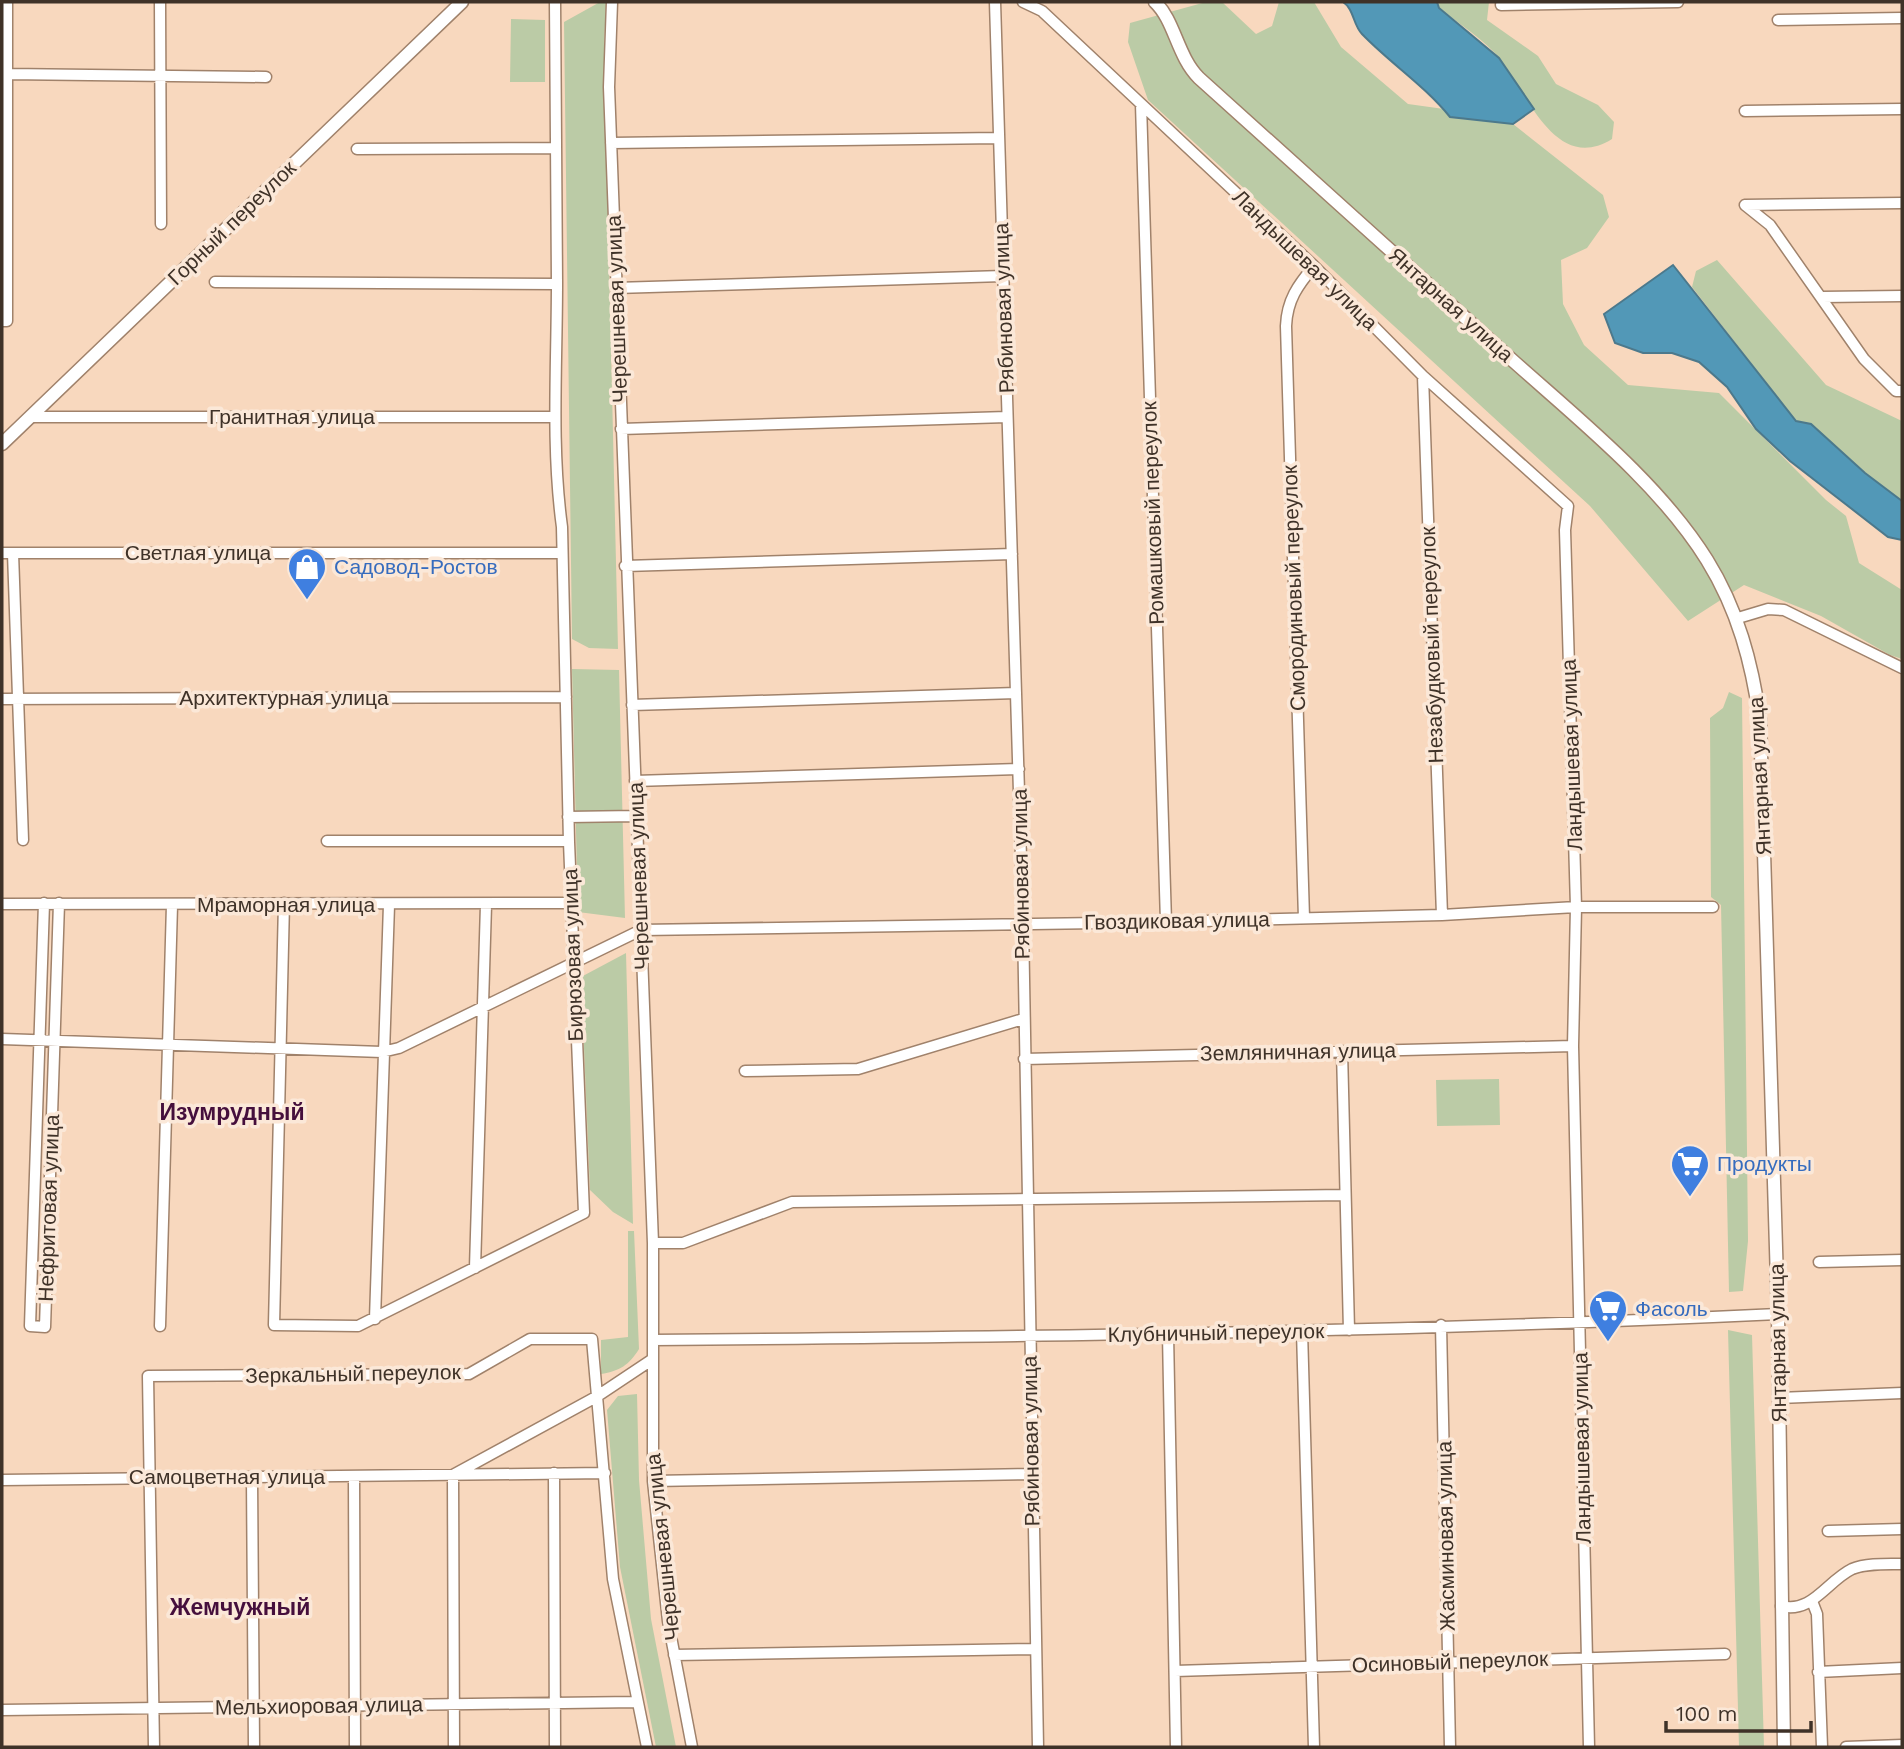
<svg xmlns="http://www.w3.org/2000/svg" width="1904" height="1749" viewBox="0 0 1904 1749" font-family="'Work Sans',sans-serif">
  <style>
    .green { fill: #bbcba6 }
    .water { fill: #5298b7; stroke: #4c798c; stroke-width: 2 }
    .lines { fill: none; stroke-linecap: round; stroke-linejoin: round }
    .minor-casing { stroke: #a0826b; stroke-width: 13 }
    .tertiary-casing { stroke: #a0826b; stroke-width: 15 }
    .minor { stroke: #fff; stroke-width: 10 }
    .tertiary { stroke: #fff; stroke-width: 12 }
    .labels { text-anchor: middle; stroke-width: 7; stroke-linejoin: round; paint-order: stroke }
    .street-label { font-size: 21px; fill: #3f3228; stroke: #fbe8d8 }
    .shop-label { font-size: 21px; fill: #366cbe; stroke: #fbe8d8; text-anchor: start }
    .neighbourhood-label { font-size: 23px; font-weight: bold; fill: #450f3c; stroke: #fbe8d8 }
  </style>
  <rect width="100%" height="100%" fill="#f8d8be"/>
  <path class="green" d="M600 2H606L604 46 618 649 589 648 572 639 564 22Z
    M1206 2H1222L1256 34 1272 26 1279 2H1314L1341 47 1408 104 1444 109 1451 117 1513 124 1603 195 1609 217 1587 248 1561 260 1563 304 1584 345 1628 385 1719 393 1826 500 1846 516 1859 563 1902 590V659L1890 655 1821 616 1744 585 1688 621 1590 506 1148 100 1128 42 1130 23Z
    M1437 2H1489L1487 20 1538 56 1556 84 1598 105 1614 122 1612 139C1556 174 1528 95 1501 60 1485 40 1459 24 1439 8Z
    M511 19 545 20V82H510Z
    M1717 260 1826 385 1902 421V501L1796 421 1692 287 1696 271Z
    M572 669 619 670 625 918 578 912Z
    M1729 692 1742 698 1748 1241 1743 1291 1729 1292 1721 905 1711 897 1710 718 1723 708Z
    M626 953 633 1224 613 1212 590 1190 581 977Z
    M1499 1079 1500 1125 1437 1126 1436 1080Z
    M628 1231H634L639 1349C629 1365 620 1371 601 1374V1340L628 1337Z
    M1728 1330 1752 1335 1764 1747H1739Z
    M637 1394 639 1480 651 1619 676 1747H656L620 1567 607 1410 618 1396Z"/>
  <path class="water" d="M1343 2H1437L1439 8 1499 58 1534 109 1513 124 1450 117C1424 85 1391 64 1362 34 1353 25 1354 9 1343 2Z
    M1673 265 1796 421 1811 424 1865 473 1902 501V540L1888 537 1790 461 1756 429 1727 387 1699 362 1672 353H1643L1615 343 1604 314Z"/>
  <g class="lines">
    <defs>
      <path id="minor" d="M160 2 161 224
        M612 2 609 87 653 1243V1481L668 1621 692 1747
        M995 2 1023 924 1038 1747
        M1023 2 1042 11 1314 266 1423 376 1568 506 1565 530 1576 907 1573 1046 1589 1747
        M1501 5 1678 2
        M1778 20 1902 18
        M7 74 266 77
        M1141 104 1166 922
        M1745 111 1902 109
        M611 143 999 138
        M357 149 555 148
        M1745 205 1770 225 1864 359 1896 391H1902
        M1745 205 1902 203
        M215 282 557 284
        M616 288 1003 276
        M1822 297 1902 296
        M2 321H7V2
        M1423 376 1442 915
        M30 417H554
        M621 429 1007 417
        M2 553H561
        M13 553 23 840
        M625 566 1012 554
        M1738 618 1768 609 1784 610 1902 668
        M2 699 566 697
        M632 705 1016 693
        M635 781 1019 769
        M568 817 636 816
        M327 841H569
        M44 903 30 1326 45 1327 59 903
        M284 903 274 1325 358 1326 584 1213 569 842 562 527C551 446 557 365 557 283 557 189 555 96 555 2
        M2 904 571 903
        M1304 918 1286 326C1287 300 1298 285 1314 266
        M2 1039 382 1052 399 1048 641 930 1166 922 1442 915 1576 907H1713
        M1342 1051 1349 1330
        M1024 1059 1573 1046
        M745 1071 858 1069 1023 1019
        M653 1243H683L792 1202 1345 1195
        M1819 1262 1902 1260
        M475 1268 486 905
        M375 1319 389 905
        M1441 1325 1450 1747
        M160 1326 172 905
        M1302 1331 1314 1747
        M1168 1334 1176 1747
        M653 1340C1028 1337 1403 1332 1778 1314
        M1779 1398 1902 1393
        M554 1473 555 1747
        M354 1476 355 1747
        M252 1478 254 1747
        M2 1480 605 1473
        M653 1481 1032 1474
        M1828 1531 1902 1529
        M1812 1601 1817 1614 1822 1747
        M1781 1606C1812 1614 1827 1581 1852 1569 1866 1563 1887 1564 1902 1564
        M674 1655 1036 1649
        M1175 1671 1725 1654
        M1818 1672 1902 1668
        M2 1710 637 1702
        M154 1747 148 1376 469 1374 530 1339H592L613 1579 647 1747
        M454 1747 453 1475 596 1397 653 1359
        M1846 1747 1902 1745"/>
      <path id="tertiary" d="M1155 2C1175 21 1177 56 1199 78 1303 172 1407 265 1511 359 1578 419 1659 483 1707 560 1738 610 1752 663 1760 720L1778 1314 1784 1747
        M2 444 462 2"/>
    </defs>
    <use href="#minor" class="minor-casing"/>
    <use href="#tertiary" class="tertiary-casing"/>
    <use href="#minor" class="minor"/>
    <use href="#tertiary" class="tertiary"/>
  </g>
  <defs>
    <symbol id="shop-pin" viewBox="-11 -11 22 30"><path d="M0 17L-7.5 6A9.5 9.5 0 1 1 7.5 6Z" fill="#3f7fe0" stroke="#fbe8d8"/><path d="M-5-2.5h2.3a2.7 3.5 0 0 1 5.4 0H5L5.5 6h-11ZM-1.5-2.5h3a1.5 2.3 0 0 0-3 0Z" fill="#fff"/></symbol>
    <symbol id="supermarket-pin" viewBox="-11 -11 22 30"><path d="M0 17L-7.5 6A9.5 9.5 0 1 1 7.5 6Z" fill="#3f7fe0" stroke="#fbe8d8"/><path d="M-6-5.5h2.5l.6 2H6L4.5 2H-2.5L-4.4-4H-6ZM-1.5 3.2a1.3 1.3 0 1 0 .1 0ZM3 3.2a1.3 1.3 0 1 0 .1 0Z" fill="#fff"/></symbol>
  </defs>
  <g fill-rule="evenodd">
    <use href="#shop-pin" x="285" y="545" width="44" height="60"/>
    <use href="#supermarket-pin" x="1668" y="1142" width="44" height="60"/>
    <use href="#supermarket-pin" x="1586" y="1287" width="44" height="60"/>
  </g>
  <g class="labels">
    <g class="street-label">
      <text transform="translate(232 223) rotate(-44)" y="7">Горный переулок</text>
      <text transform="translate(1305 260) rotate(44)" y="7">Ландышевая улица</text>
      <text transform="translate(1451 305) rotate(42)" y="7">Янтарная улица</text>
      <text transform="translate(1004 308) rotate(-92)" y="7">Рябиновая улица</text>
      <text transform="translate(617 309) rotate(-92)" y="7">Черешневая улица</text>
      <text x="292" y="424">Гранитная улица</text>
      <text transform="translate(1153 513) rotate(-92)" y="7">Ромашковый переулок</text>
      <text x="198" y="560">Светлая улица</text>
      <text transform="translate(1294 588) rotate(-92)" y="7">Смородиновый переулок</text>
      <text transform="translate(1432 645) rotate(-92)" y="7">Незабудковый переулок</text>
      <text x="284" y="705">Архитектурная улица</text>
      <text transform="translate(1572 755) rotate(-92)" y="7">Ландышевая улица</text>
      <text transform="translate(1760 776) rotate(-93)" y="7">Янтарная улица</text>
      <text transform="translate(1021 874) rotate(-91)" y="7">Рябиновая улица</text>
      <text transform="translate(639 876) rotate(-92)" y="7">Черешневая улица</text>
      <text x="286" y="912">Мраморная улица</text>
      <text transform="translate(1177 921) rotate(-1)" y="7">Гвоздиковая улица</text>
      <text transform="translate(573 955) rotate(-92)" y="7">Бирюзовая улица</text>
      <text transform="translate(1298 1052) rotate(-1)" y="7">Земляничная улица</text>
      <text transform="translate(49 1208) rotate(-88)" y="7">Нефритовая улица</text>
      <text transform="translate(1216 1333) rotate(-1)" y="7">Клубничный переулок</text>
      <text transform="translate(1778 1343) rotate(-91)" y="7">Янтарная улица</text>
      <text transform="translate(353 1374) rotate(-1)" y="7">Зеркальный переулок</text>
      <text transform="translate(1031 1441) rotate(-91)" y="7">Рябиновая улица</text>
      <text transform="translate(1582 1448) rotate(-91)" y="7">Ландышевая улица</text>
      <text x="227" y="1484">Самоцветная улица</text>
      <text transform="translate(1446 1536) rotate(-91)" y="7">Жасминовая улица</text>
      <text transform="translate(663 1547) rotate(-96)" y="7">Черешневая улица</text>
      <text transform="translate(1450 1662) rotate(-2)" y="7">Осиновый переулок</text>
      <text transform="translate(319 1706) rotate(-1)" y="7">Мельхиоровая улица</text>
    </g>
    <g class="shop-label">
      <text x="334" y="574">Садовод-Ростов</text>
      <text x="1717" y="1171">Продукты</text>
      <text x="1635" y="1316">Фасоль</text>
    </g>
    <g class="neighbourhood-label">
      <text x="232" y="1120">Изумрудный</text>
      <text x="240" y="1615">Жемчужный</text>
    </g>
  </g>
  <rect width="1904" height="1749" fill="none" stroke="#3f3228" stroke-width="7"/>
  <path d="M1666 1721v10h145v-10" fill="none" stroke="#3f3228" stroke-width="3.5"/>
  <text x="1676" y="1721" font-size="21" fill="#3f3228" stroke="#fbe8d8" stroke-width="5" paint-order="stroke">100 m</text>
</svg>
